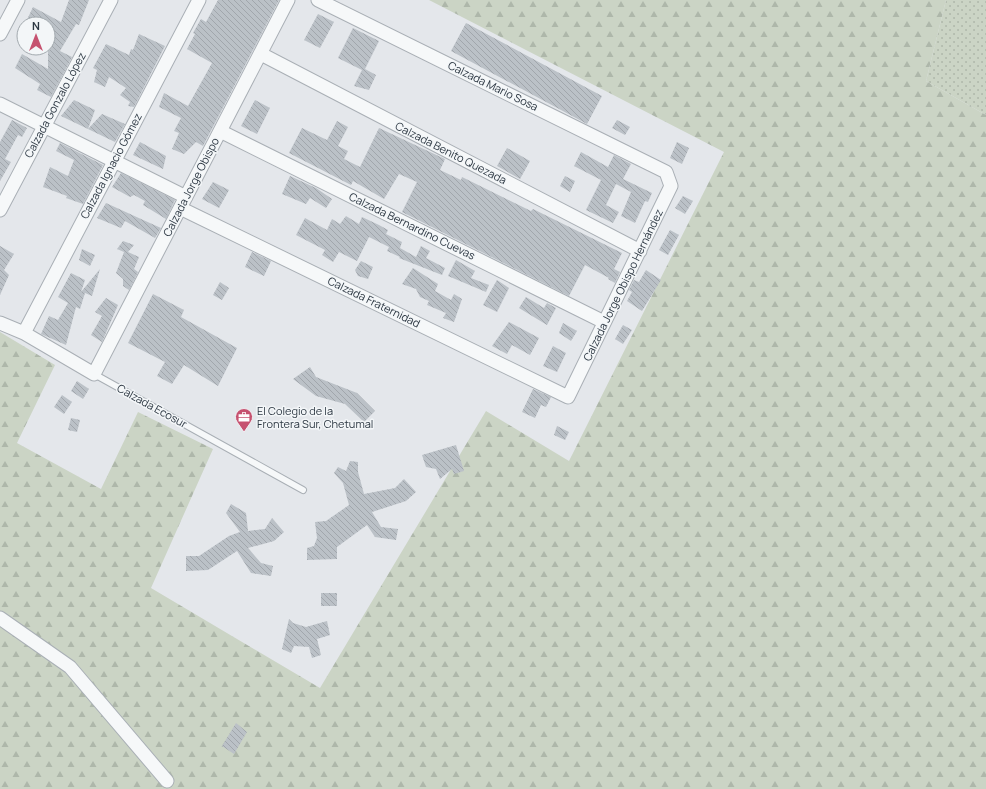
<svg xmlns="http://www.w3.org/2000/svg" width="986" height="789" viewBox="0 0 986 789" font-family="Manrope,sans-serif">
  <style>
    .grass { fill: url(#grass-dots) }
    .forest { fill: url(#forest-firs) }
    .building { fill: url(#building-back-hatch) }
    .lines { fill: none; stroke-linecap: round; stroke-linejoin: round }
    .service-casing { stroke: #a9afb5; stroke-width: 8 }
    .minor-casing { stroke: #a9afb5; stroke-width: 15 }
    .service { stroke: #f6f8f9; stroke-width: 6 }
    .minor { stroke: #f6f8f9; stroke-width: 13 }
    .labels { text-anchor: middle; stroke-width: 3; stroke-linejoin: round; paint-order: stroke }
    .street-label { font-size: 11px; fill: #2c3742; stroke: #f3f6f8 }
    .poi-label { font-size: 11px; fill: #2c3742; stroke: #f3f6f8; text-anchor: start }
  </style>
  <defs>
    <pattern id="grass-dots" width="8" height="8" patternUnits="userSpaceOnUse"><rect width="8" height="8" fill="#cbd4c5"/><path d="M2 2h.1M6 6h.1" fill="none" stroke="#aeb7aa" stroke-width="1.8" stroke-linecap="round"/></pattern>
    <pattern id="forest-firs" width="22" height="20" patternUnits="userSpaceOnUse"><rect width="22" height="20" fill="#cbd4c5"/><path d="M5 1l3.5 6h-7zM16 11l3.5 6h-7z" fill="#aeb7aa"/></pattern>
    <pattern id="building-back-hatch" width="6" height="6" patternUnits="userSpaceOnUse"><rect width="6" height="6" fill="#bbc1c7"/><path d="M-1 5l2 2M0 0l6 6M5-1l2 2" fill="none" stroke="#a1a6ac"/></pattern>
  </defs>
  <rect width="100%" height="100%" fill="#e4e7eb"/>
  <path class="grass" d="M946 0H986V115L926 81Z"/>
  <path class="forest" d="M429 0H946L926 81 986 115V789H0V332L55 365 17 443 101 489 138 412 213 449 151 588 320 688 486 411 569 461 724 152Z"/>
  <path class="building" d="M69 0H89L79 25 76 24 60 51 72 57 51 97 37 90 40 84 15 68 22 54 48 69V24H25L33 7 61 22Z
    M218 0H279L203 146 196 142 184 154 172 149 179 133 174 131 181 118 159 107 164 93 188 106 212 63 187 49 195 34 193 33 201 19 206 22Z
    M318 14 334 22 320 48 304 40Z
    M466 23 602 96 587 124 451 51Z
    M353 28 379 41 365 69 376 75 369 90 354 86 362 70 338 58Z
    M139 34 165 46 134 107 128 106 130 102 120 95 126 88 109 77 105 87 94 82 97 70 93 68 106 44 129 55 131 49 133 50Z
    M74 100 95 110 88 129 61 116Z
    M255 100 270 108 257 134 241 126Z
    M102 114 125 124 115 142 88 129Z
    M12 120 27 128 22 137 18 135 5 159 11 162 0 181V142Z
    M617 120 630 127 625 135 612 128Z
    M337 121 348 127 338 146 348 151 344 159 360 167 379 128 445 159 440 170 461 180 462 177 531 211 533 209 622 253 614 269 620 272 615 283 608 279 609 278 585 265 569 296 402 212 417 182 399 174 384 199 353 181 351 185 289 153 302 128 327 140Z
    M140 142 166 156 163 169 133 155Z
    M677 142 689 148 682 164 670 158Z
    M60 143 103 165 83 204 66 198 67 196 43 187 50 167 68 176 74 160 56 151Z
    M507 148 530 161 520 179 497 166Z
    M581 152 608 167 614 155 631 164 623 179 652 193 648 202 645 201 635 223 621 216 631 192 616 184 606 205 619 212 613 223 586 210 601 180 574 166Z
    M121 173 175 200 166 219 143 205 145 201 134 195 130 197 112 187Z
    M290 176 316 188 332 199 326 208 310 198 306 204 282 194Z
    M565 176 575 181 570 192 560 186Z
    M213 182 229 190 219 208 202 199Z
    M683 196 693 201 685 214 675 208Z
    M106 203 141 219 161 228 155 238 125 221 121 228 97 218Z
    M346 216 359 224 362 217 379 225 388 230 386 234 402 242 400 248 416 257 421 246 430 251 426 258 445 268 442 275 399 258 400 257 387 251 389 247 369 237 357 261 339 252 333 262 322 255 325 250 296 235 305 218 327 230 332 219 340 224Z
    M670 230 679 235 668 255 659 250Z
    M123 241 134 245 128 252 139 257 134 269 138 272 129 290 123 286V279L116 273 124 252 117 249Z
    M0 246 14 254 4 270 9 275 0 295Z
    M82 249 95 255 90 266 79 260Z
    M252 252 271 261 264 276 245 267Z
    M456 260 475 271 471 278 489 285 486 292 448 276Z
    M361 261 373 267 368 279 358 276 355 270Z
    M413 268 438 284 435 291 451 300 454 294 462 299 454 322 443 318 446 313 427 305 429 301 420 297 416 289 402 284Z
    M100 269 92 296 85 293 80 309 76 307 66 345 41 334 49 316 58 320 68 303 58 297 71 273 85 280 81 292Z
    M646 270 661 280 642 311 627 301 632 292 629 290 634 280 639 282Z
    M497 280 509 288 497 312 483 305Z
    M220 282 229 288 222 300 213 295Z
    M153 294 184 310 181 317 237 348 218 386 184 365 172 384 157 376 165 362 128 343Z
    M526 297 544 308 547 303 556 308 547 325 519 308Z
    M106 298 118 305 102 342 91 335 102 316 95 312Z
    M509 322 539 338 530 355 512 345 507 354 492 346Z
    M563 323 577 331 571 341 559 333Z
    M623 325 632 330 623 344 615 339Z
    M553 346 566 353 557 372 543 366Z
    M310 367 316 377 357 393 375 411 364 422 345 404 316 396 293 379Z
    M77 381 89 389 83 399 71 391Z
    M533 389 551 397 546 407 541 405 535 418 522 412Z
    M62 395 72 402 64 414 54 407Z
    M71 418 80 420 77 432 68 430Z
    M557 426 569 432 565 440 554 435Z
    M456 445 464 471 454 474 452 469 440 479 436 469 426 467 422 455Z
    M350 461 358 462V472L364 494 395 488 404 479 416 492 406 501 372 512 381 527 398 529 396 540 375 537 367 525 337 547V559L307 560V548L314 546 317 538 315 522 326 521 349 505 343 483 334 473 338 467 346 471Z
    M231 504 246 513 248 531 265 529 272 518 284 532 274 541 248 548 261 563 273 566 271 576 251 573 237 551 208 570 186 571V556H199L229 536 240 532 226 513Z
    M321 593H337V606H321Z
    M289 619 293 623 306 627 327 621 330 635 317 639 321 655 312 658 309 647 294 646 291 653 282 649Z
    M236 723 247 732 234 754 222 746Z"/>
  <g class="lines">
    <defs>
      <path id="service" d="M94 374 303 490"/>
      <path id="minor" d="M0 34 18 0
        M261 54 640 251
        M0 104 186 197
        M220 131 604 322
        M180 208 568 397 671 186 666 172 318 0
        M0 210 111 0
        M0 323 24 333 94 374 288 0
        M24 333 199 0
        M0 618 70 667 167 781"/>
    </defs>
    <use href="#service" class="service-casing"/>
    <use href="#minor" class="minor-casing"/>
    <use href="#service" class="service"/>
    <use href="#minor" class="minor"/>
  </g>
  <defs>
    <symbol id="office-pin" viewBox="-11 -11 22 30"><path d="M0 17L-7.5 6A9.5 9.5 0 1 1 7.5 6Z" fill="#c65270" stroke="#f3f6f8"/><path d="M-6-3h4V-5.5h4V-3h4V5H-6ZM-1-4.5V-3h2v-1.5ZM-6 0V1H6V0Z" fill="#fff"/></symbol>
  </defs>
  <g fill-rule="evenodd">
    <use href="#office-pin" x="234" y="407" width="20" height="27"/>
  </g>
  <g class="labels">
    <g class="street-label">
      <text transform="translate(493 86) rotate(26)" y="4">Calzada Mario Sosa</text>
      <text transform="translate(55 105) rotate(-62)" y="4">Calzada Gonzalo López</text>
      <text transform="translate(451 153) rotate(27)" y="4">Calzada Benito Quezada</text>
      <text transform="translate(111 166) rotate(-62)" y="4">Calzada Ignacio Gómez</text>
      <text transform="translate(191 187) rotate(-63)" y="4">Calzada Jorge Obispo</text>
      <text transform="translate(412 226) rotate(26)" y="4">Calzada Bernardino Cuevas</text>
      <text transform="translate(623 285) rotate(-64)" y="4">Calzada Jorge Obispo Hernández</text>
      <text transform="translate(374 302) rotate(26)" y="4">Calzada Fraternidad</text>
      <text transform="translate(152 406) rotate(29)" y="4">Calzada Ecosur</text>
    </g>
    <g class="poi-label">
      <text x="257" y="415">El Colegio de la<tspan x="257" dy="13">Frontera Sur, Chetumal</tspan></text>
    </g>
  </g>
  <g transform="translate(36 36)"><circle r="19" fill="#f3f6f8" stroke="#a3aaaf"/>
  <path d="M0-3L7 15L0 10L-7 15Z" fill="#c65270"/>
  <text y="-6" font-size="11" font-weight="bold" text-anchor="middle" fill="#2c3742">N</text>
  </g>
</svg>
